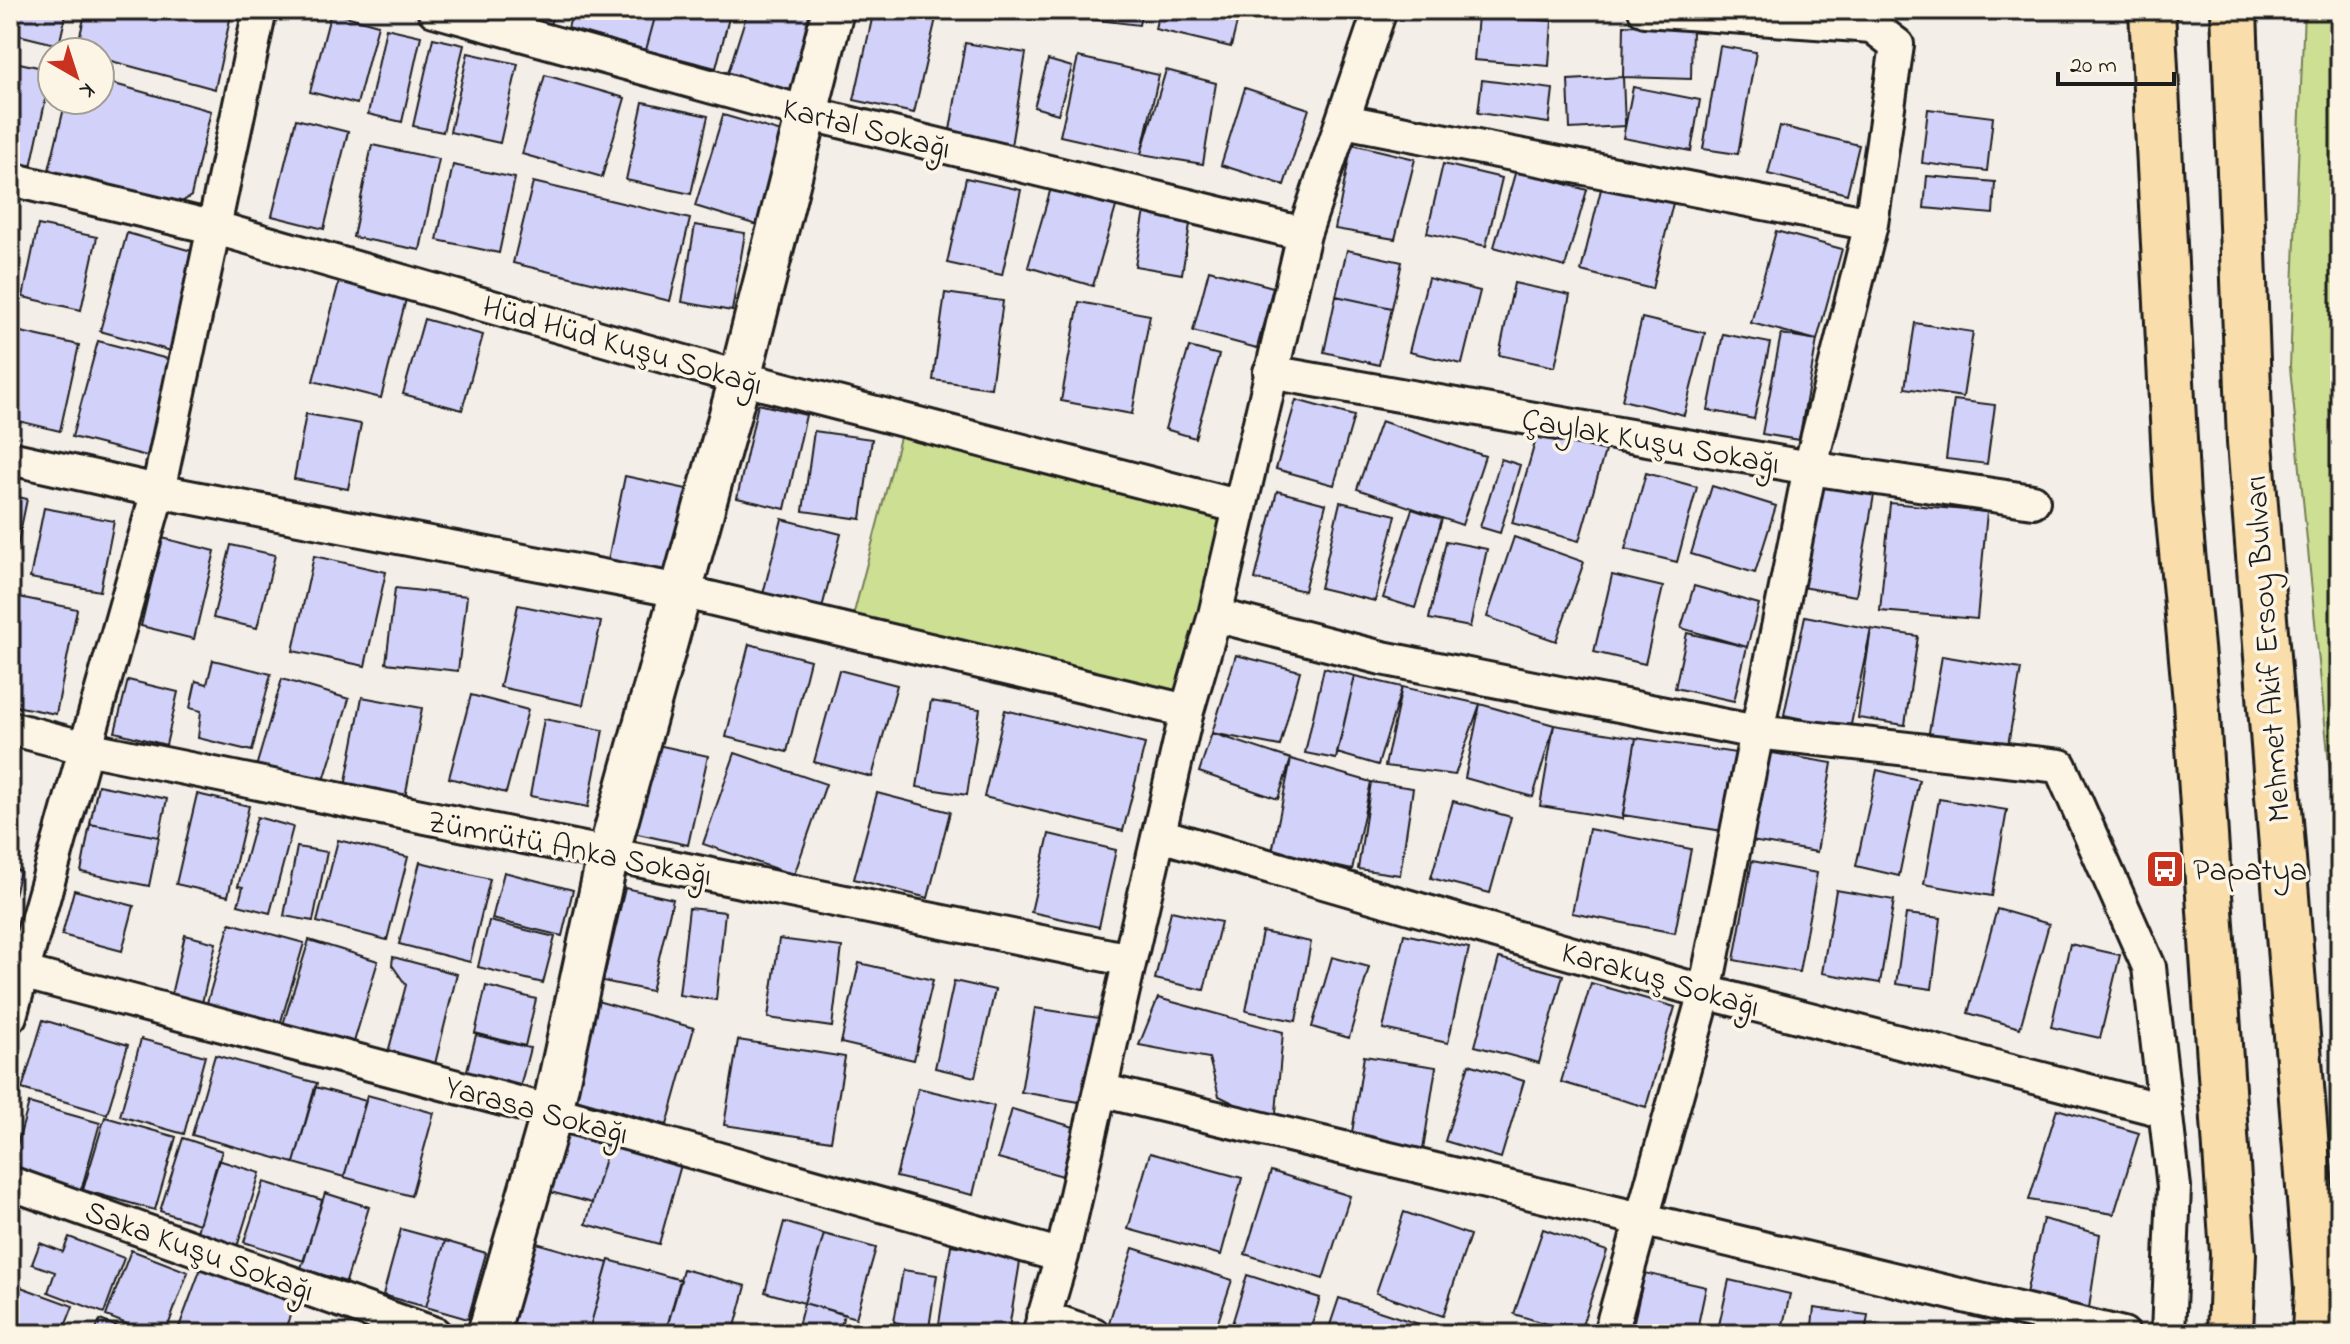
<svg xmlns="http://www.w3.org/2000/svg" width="2350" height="1344" viewBox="0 0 2350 1344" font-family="'Indie Flower',sans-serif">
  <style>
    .green { fill: #cddf93; stroke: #747e58; stroke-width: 2 }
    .building { fill: #d2d1f9; stroke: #1c1c1c; stroke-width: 2 }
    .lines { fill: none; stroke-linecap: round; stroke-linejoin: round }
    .minor-casing { stroke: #1c1c1c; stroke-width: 38 }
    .tertiary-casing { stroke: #1c1c1c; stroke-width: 46 }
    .primary-casing { stroke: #1c1c1c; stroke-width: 50 }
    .minor { stroke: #fcf5e5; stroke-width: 32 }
    .tertiary { stroke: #fcf5e5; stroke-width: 40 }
    .primary { stroke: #f9deab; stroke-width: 44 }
    .labels { text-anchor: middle; stroke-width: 7; stroke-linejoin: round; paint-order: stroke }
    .street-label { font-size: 32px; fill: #1c1c1c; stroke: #fcf5e5 }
    .poi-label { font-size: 32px; fill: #1c1c1c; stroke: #fcf5e5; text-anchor: start }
  </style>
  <rect width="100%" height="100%" fill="#f4eee9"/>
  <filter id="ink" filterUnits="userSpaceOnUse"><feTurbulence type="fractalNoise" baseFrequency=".0125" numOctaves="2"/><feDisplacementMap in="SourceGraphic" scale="16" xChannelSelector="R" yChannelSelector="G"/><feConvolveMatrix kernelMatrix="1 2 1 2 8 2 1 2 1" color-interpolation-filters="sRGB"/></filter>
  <g filter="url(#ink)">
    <path class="green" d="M2304 10H2340V876L2290 367Z
      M903 426 1226 510 1182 702 851 624Z"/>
    <path class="building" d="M10 10H67L59 45 10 33Z
      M86 10H232L215 89 100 58V52H76Z
      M498 10H555L549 27Z
      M573 10H657L646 50 568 28Z
      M657 10H731L716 68 646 50Z
      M748 10H821L795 93 728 73Z
      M874 10 937 14 914 113 854 100Z
      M1008 10H1059L1057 19Z
      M1073 10H1142L1139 25 1072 17Z
      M1159 10H1240L1231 47 1155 29Z
      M331 12 378 25 357 104 310 92Z
      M1478 16 1552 21 1549 66 1474 60Z
      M1624 25 1692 26 1691 79 1623 77Z
      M386 28 421 36 402 122 368 114Z
      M433 38 464 45 443 132 413 126Z
      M965 43 1026 53 1011 146 949 136Z
      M1720 46 1756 52 1738 154 1703 149Z
      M468 53 518 64 500 143 450 132Z
      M1078 57 1159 75 1141 154 1060 136Z
      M1048 60 1072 67 1058 114 1034 107Z
      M10 61 52 70 31 167 10 162Z
      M1166 70 1216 83 1203 164 1141 154Z
      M545 75 625 98 602 177 522 154Z
      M1623 77 1625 126 1570 129 1568 80Z
      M100 80 211 111 191 196 180 203 169 199 166 204 48 174 66 100H100Z
      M1482 80 1553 89 1549 123 1478 113Z
      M1633 87 1700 100 1691 151 1623 138Z
      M1245 88 1309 109 1284 185 1221 165Z
      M643 102 708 116 691 194 626 180Z
      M1928 109 1993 117 1987 171 1922 163Z
      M723 115 785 133 757 225 695 206Z
      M296 119 348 132 324 229 272 216Z
      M1780 126 1859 145 1847 194 1768 174Z
      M1352 144 1415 159 1395 239 1335 229Z
      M372 145 439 159 420 250 353 237Z
      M1443 164 1502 178 1486 246 1427 233Z
      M453 165 515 178 499 253 437 240Z
      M1516 170 1587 190 1565 267 1494 247Z
      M1927 176 1995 182 1993 214 1924 208Z
      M966 178 1021 190 1002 275 947 263Z
      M1053 181 1118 200 1093 286 1028 267Z
      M533 182 690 219 670 301 513 263Z
      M1602 185 1673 203 1652 289 1581 271Z
      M1145 211 1191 218 1182 274 1135 266Z
      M38 225 97 237 81 310 23 297Z
      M695 225 745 233 732 311 682 302Z
      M1776 231 1842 249 1817 340 1751 323Z
      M127 233 199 253 171 351 100 331Z
      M1347 250 1402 262 1392 308 1336 296Z
      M1209 270 1273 287 1257 348 1193 331Z
      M340 278 407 295 381 398 313 381Z
      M1428 278 1480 291 1462 364 1409 352Z
      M1514 283 1570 295 1555 367 1499 355Z
      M945 293 1003 301 991 388 933 380Z
      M1336 296 1392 308 1379 365 1324 352Z
      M1079 302 1150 315 1132 414 1061 401Z
      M1642 318 1705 333 1684 415 1622 400Z
      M424 319 483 335 462 410 403 394Z
      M1915 323 1973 332 1963 397 1905 388Z
      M12 330 79 345 60 431 10 419Z
      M1723 334 1770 343 1754 419 1708 410Z
      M1781 334 1817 340 1799 440 1762 434Z
      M98 341 172 360 147 456 72 437Z
      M1189 347 1219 355 1195 438 1165 429Z
      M1296 400 1354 416 1334 485 1276 469Z
      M1954 400 1995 405 1987 464 1946 459Z
      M758 404 806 415 785 509 737 498Z
      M306 414 361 424 348 489 294 479Z
      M1381 421 1485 456 1462 525 1357 489Z
      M814 431 872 439 861 519 803 511Z
      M1538 432 1605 451 1579 541 1512 523Z
      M1501 459 1520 465 1500 533 1480 527Z
      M1646 473 1697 487 1677 562 1625 549Z
      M625 476 696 491 678 574 608 560Z
      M1818 485 1874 495 1856 596 1801 587Z
      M1712 486 1776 506 1755 573 1691 554Z
      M1277 491 1326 504 1304 591 1255 579Z
      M10 495 27 499 11 577H10Z
      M1340 502 1396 515 1375 601 1320 588Z
      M1890 503 1987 512 1977 619 1880 611Z
      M44 508 114 521 100 591 30 578Z
      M1412 509 1442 519 1415 608 1383 598Z
      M782 519 841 534 822 608 763 594Z
      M1514 537 1584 562 1556 641 1487 617Z
      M162 538 215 551 194 639 141 626Z
      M1446 541 1487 549 1470 627 1429 619Z
      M231 545 275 555 257 628 213 618Z
      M314 556 386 572 365 666 293 651Z
      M1612 575 1663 587 1645 664 1594 652Z
      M1694 586 1759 604 1747 647 1681 628Z
      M395 588 467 596 458 671 386 663Z
      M19 597 77 609 56 714 10 705V642Z
      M518 605 601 622 583 705 500 687Z
      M1805 616 1871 629 1850 729 1784 715Z
      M1871 629 1918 636 1905 725 1858 718Z
      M1687 633 1747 647 1734 701 1675 688Z
      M749 644 810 660 787 752 726 737Z
      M1236 655 1300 671 1280 746 1212 733Z
      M1942 656 2021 669 2007 751 1928 738Z
      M213 660 271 674 252 751 198 738 201 711 190 708 196 681 207 684Z
      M1324 668 1355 676 1336 759 1305 753Z
      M839 670 897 685 872 777 814 762Z
      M1355 676 1402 687 1378 765 1337 753Z
      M282 679 349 699 322 787 256 767Z
      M128 680 178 692 166 745 115 732Z
      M1402 687 1480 704 1455 775 1385 766Z
      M471 695 528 710 506 793 449 778Z
      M362 697 422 708 404 803 344 792Z
      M931 701 980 709 967 795 917 787Z
      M1480 704 1554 725 1533 797 1465 778Z
      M1005 710 1145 744 1123 831 984 797Z
      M544 719 603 730 588 807 530 796Z
      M1554 725 1636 738 1622 819 1540 806Z
      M1212 733 1291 759 1278 799 1199 772Z
      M1636 738 1736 753 1723 831 1623 815Z
      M653 744 708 756 688 845 633 833Z
      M1766 752 1832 763 1817 852 1751 841Z
      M735 753 826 784 794 875 703 844Z
      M1291 759 1371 782 1352 870 1272 852Z
      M1877 770 1919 780 1899 876 1856 866Z
      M1371 782 1413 788 1400 875 1358 869Z
      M98 785 167 799 159 837 90 824Z
      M877 793 950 812 928 898 854 879Z
      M197 794 249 806 228 896 176 884Z
      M1939 799 2007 810 1992 896 1924 884Z
      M1453 801 1511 817 1490 893 1431 878Z
      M257 817 293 827 270 913 238 905 243 887 238 886Z
      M90 824 159 837 149 886 81 872Z
      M1589 829 1691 849 1675 933 1572 913Z
      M1049 834 1116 850 1099 927 1031 912Z
      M338 840 408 857 387 940 317 922Z
      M297 847 327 852 313 921 284 916Z
      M1752 861 1817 873 1799 972 1734 960Z
      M420 862 490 879 470 962 399 944Z
      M10 868 20 871 10 911Z
      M504 872 573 890 562 936 492 919Z
      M625 888 673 899 651 991 603 981Z
      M74 890 134 906 122 951 62 935Z
      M1836 890 1894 900 1880 983 1822 973Z
      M689 908 725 912 716 1000 679 995Z
      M1997 909 2049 924 2020 1028 1968 1013Z
      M1171 911 1221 922 1204 990 1155 979Z
      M1906 914 1941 918 1932 989 1896 984Z
      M489 921 555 937 543 983 478 967Z
      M230 923 304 943 277 1035 204 1013Z
      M1262 932 1311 942 1296 1021 1246 1011Z
      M1404 934 1469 948 1448 1043 1383 1029Z
      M185 935 216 943 202 1003 171 995Z
      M779 939 842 947 832 1027 768 1018Z
      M309 940 378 961 351 1052 281 1031Z
      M2070 944 2120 955 2100 1038 2051 1027Z
      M393 957 457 974 433 1072 386 1060 406 985 392 965Z
      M1332 957 1369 967 1349 1038 1312 1027Z
      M1499 958 1563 975 1539 1063 1475 1046Z
      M859 963 933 980 914 1060 841 1043Z
      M954 981 995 990 975 1077 935 1068Z
      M1591 983 1675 1007 1646 1107 1561 1082Z
      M486 986 536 999 525 1046 475 1033Z
      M1158 998 1283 1032 1275 1124 1219 1096 1209 1058 1139 1045Z
      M597 1001 694 1028 667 1125 569 1097Z
      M1035 1008 1099 1018 1085 1103 1021 1092Z
      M43 1020 128 1045 107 1114 22 1089Z
      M476 1035 530 1048 518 1095 464 1082Z
      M141 1039 205 1056 184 1134 120 1116Z
      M738 1040 845 1057 831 1141 724 1125Z
      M215 1055 317 1083 294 1163 192 1135Z
      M1364 1056 1436 1067 1423 1150 1351 1139Z
      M1469 1064 1524 1081 1501 1158 1445 1141Z
      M315 1087 366 1101 344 1177 294 1163Z
      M918 1088 994 1106 973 1195 896 1177Z
      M367 1095 434 1113 411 1196 344 1177Z
      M29 1103 100 1123 80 1194 10 1170Z
      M1012 1109 1084 1130 1070 1178 998 1158Z
      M2057 1109 2139 1133 2114 1214 2029 1200Z
      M105 1117 176 1137 155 1210 83 1190Z
      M558 1119 612 1134 592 1203 539 1189Z
      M612 1134 684 1154 659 1244 586 1224Z
      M183 1138 222 1151 199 1224 160 1211Z
      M1150 1153 1242 1178 1221 1255 1128 1229Z
      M218 1160 260 1173 237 1247 196 1235Z
      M1271 1171 1350 1196 1323 1279 1245 1254Z
      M264 1182 322 1200 304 1261 244 1242Z
      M325 1193 369 1207 346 1282 301 1268Z
      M1404 1212 1470 1235 1443 1316 1376 1293Z
      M2043 1219 2100 1234 2088 1315 2025 1298Z
      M784 1222 824 1234 804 1303 765 1292Z
      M401 1229 445 1241 426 1307 383 1295Z
      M1543 1229 1607 1251 1579 1334 1514 1314Z
      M824 1234 876 1248 856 1318 804 1303Z
      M69 1237 124 1258 104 1313 48 1292 55 1272 32 1264 40 1243 63 1252Z
      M445 1241 486 1253 468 1319 426 1307Z
      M529 1241 608 1263 588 1334H549L506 1322Z
      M951 1245 1021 1256 1008 1334 939 1324Z
      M1133 1248 1232 1280 1214 1334 1106 1332Z
      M131 1250 188 1272 165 1334H153L106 1316Z
      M609 1260 681 1280 665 1334H588Z
      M201 1268 295 1303 283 1334H190L178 1330Z
      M683 1269 746 1286 733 1334H665Z
      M903 1270 937 1275 929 1328 894 1322Z
      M1645 1273 1706 1287 1696 1334H1631Z
      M1247 1275 1320 1298 1309 1334H1229Z
      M1729 1280 1790 1294 1781 1334H1717Z
      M10 1283 73 1306 62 1334H10Z
      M1339 1298 1446 1333 1445 1334H1327Z
      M804 1303 844 1314 839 1334H796Z
      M1814 1308 1868 1315 1865 1334H1811Z
      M100 1320 136 1334H94Z"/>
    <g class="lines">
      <defs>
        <path id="minor" d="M434 10 807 113 1304 234
          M1344 121 1871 224
          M10 179 216 228 740 378 1237 506
          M1270 372 1810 468 2033 501
          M10 458 158 491 680 591 1187 711
          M1215 615 1382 658 1756 732 2060 766 2149 967 2174 1187 2168 1334
          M10 728 86 748 1130 960
          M1160 835 1705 992 2166 1111
          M10 969 552 1112 1062 1256
          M10 1016 158 491 260 10
          M1100 1090 2123 1334
          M10 1183 435 1334
          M1043 1317 1093 1334
          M1039 1334 1062 1256 1187 711 1215 615 1304 234 1380 10
          M1610 1334 1705 992 1810 468 1871 224 1897 45 1872 26 1645 10"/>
        <path id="tertiary" d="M488 1334 552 1112 608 855 740 378 833 10"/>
        <path id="primary" d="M2152 10 2177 498 2196 701 2233 1254 2230 1334
          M2234 10 2250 442 2317 1288 2315 1334"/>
      </defs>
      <use href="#minor" class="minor-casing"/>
      <use href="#tertiary" class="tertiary-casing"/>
      <use href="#primary" class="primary-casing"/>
      <use href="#minor" class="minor"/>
      <use href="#tertiary" class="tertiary"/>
      <use href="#primary" class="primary"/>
    </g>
  </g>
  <defs>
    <symbol id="bus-square" viewBox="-11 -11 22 22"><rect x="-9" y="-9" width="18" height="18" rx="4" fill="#c8321e" stroke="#fcf5e5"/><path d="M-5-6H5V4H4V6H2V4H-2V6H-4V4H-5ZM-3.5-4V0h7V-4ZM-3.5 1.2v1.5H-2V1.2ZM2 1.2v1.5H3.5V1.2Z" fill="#fff"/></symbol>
  </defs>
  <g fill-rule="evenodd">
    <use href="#bus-square" x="2143" y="847" width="44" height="44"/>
  </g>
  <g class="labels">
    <g class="street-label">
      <text transform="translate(867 127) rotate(14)" y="11">Kartal Sokağı</text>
      <text transform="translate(623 344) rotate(16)" y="11">Hüd Hüd Kuşu Sokağı</text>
      <text transform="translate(1651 440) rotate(10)" y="11">Çaylak Kuşu Sokağı</text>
      <text transform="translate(2266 649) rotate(-94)" y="11">Mehmet Akif Ersoy Bulvarı</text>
      <text transform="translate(570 847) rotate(11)" y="11">Zümrütü Anka Sokağı</text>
      <text transform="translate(1661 978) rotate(16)" y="11">Karakuş Sokağı</text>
      <text transform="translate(537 1109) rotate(15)" y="11">Yarasa Sokağı</text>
      <text transform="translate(200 1250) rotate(20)" y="11">Saka Kuşu Sokağı</text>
    </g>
    <g class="poi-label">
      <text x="2193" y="880">Papatya</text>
    </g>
  </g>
  <rect width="2350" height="1344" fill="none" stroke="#fcf5e5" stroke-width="40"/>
  <rect x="20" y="20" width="2310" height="1304" fill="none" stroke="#1c1c1c" stroke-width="3" filter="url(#ink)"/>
  <g transform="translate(76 76) rotate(141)"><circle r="38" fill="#fcf5e5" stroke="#a29e95" stroke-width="2"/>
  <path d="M0-6L14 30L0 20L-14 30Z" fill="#c8321e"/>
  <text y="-12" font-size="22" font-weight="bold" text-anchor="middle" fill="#1c1c1c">K</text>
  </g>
  <path d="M2058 72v12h116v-12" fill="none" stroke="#1c1c1c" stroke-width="4"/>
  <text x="2070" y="72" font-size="24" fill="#1c1c1c" stroke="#fcf5e5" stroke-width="6" paint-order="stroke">20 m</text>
</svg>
